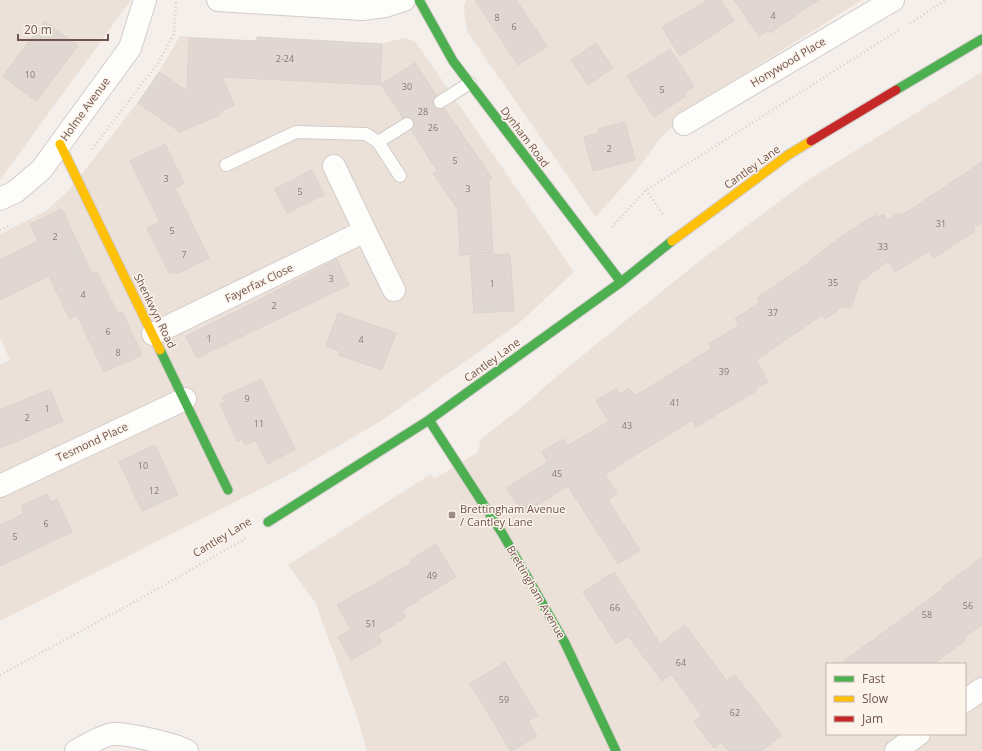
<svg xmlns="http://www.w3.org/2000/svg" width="982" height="751" viewBox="0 0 982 751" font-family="'Open Sans',sans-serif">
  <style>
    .residential { fill: #ece1d8; fill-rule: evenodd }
    .building { fill: #e0d7d3; stroke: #dcd2cd }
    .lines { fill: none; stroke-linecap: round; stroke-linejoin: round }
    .lane-casing { stroke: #d3ccc8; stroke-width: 14 }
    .street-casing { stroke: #d3ccc8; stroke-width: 24 }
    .fast-casing { stroke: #d3cbc6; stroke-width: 11 }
    .slow-casing { stroke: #d3cbc6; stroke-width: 11 }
    .jam-casing { stroke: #d3cbc6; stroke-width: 11 }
    .path { stroke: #d6cecb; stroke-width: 2.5; stroke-dasharray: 1 3; stroke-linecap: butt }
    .lane { stroke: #fdfdfc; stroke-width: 12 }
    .street { stroke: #fdfdfc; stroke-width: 22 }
    .fast { stroke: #4caf50; stroke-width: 9 }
    .slow { stroke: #ffc107; stroke-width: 9 }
    .jam { stroke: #c62828; stroke-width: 9 }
    .poi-dot { fill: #9d8b85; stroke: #fcf3ea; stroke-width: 1.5 }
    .labels { text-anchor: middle; stroke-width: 3; stroke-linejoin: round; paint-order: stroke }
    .number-label { font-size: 9px; fill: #8c7871 }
    .street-label { font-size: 11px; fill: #6e554e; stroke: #fcf3ea }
    .poi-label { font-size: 11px; fill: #6e554e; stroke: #fcf3ea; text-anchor: start }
  </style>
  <rect width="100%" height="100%" fill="#f4efea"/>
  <path class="residential" d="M0 0H131L0 180Z
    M466 0H862L701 101 662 136 633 175 596 217 468 33 465 19 464 7Z
    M180 36 369 47 404 38 415 41 574 272 518 324 381 421 290 474 0 621V365L10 360 0 337V234L46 211 66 193 100 151 153 82Z
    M982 72V751H367L355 710 315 602 288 565 431 474 434 479 478 452 481 439 527 403 551 381 697 263 808 180ZM827 664H965V734H827Z"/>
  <path class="building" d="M475 0H516L547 46 518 65Z
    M708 0H721L734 21 680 56 662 27Z
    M734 0H818L770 33 769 30 759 36Z
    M45 21 78 46 36 101 3 76Z
    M257 37 382 44 380 85 222 77 234 105 219 112 220 115 180 132 138 103 159 72 187 91 189 38 257 41Z
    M596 43 613 68 588 85 571 60Z
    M670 49 694 86 684 93 686 96 654 117 627 76Z
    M415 63 436 95 433 102 434 106 440 109 444 108 479 159 475 162 480 160 492 179 488 181 489 183 493 253 460 255 458 210 433 173 438 172 411 130 414 127V120L410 117 403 118 381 84Z
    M625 122 635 160 593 171 584 137 599 133 598 129Z
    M165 144 184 183 175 188 209 258 179 273H169L147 228 160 222 130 161Z
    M982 162V222L973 228 975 231 934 258 929 251 895 272 888 261 860 282 851 308 842 307 825 319 822 315 756 360 768 382 755 389 756 391 696 427 692 420 605 474 617 494 608 500 640 550 618 564 568 486 523 514 507 488 548 462 542 452 563 439 567 446 609 421 596 401 617 388 620 394 629 388 635 396 706 352 711 349 709 344 739 326 735 319 760 302 757 298 810 262 809 261 845 234 876 215 877 218 884 214 887 220 899 213 901 216Z
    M312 170 324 195 287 213 275 189Z
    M62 209 92 274 97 272 118 314 122 312 142 355 104 372 77 315 70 319 49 276 0 300V260L38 241 30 224Z
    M510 254 514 311 474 313 470 256Z
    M337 259 349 285 197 358 186 336 251 304Z
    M338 313 396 333 382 370 338 355 340 351 326 346Z
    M261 379 295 449 268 464 255 440 245 445 242 439 237 441 220 404 225 402 222 397Z
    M50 389 63 421 0 448V410Z
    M155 445 178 495 142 511 119 462Z
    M47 494 50 502 57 499 72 532 0 566V525L24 514 21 506Z
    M436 544 456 577 402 610 406 617 378 634 382 642 351 660 338 637 351 630 337 605 412 563 411 560Z
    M982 558V625L964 637 966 640 933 664H840L943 589 942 587Z
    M614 572 660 644 685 625 727 681 735 675 782 735 761 751H728L721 742 714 748 694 722 702 716 671 674 662 681 628 636 616 644 583 592Z
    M505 662 538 716 528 721 537 736 511 751 470 684Z"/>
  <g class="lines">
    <defs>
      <path id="lane" d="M440 102 470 83
        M378 142 407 124
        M226 165 296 132 366 134 378 142 400 176"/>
      <path id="street" d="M218 0 362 9 385 6 404 0
        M684 124 893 0
        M334 166 365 231
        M0 199 15 192 41 170 130 48 145 0
        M153 334 365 231 394 290
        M0 486 185 399
        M965 701 982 689
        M76 751C86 745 101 736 113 734 126 733 175 744 187 751
        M896 751 919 734"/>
      <path id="fast" d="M419 0 453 61 621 282
        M896 90 982 39
        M160 350 228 490
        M429 420 502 533 565 643 616 751
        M268 522 429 420 621 282 672 241"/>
      <path id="slow" d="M60 144 160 350
        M672 241 788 155 811 141"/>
      <path id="jam" d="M811 141 896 90"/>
    </defs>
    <use href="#lane" class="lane-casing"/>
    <use href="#street" class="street-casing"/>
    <use href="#fast" class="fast-casing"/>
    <use href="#slow" class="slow-casing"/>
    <use href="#jam" class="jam-casing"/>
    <path class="path" d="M910 23 946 0
      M92 149 158 63 174 34 176 0
      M646 190 663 214
      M612 227 646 190 899 30
      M0 230 9 226
      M0 675 129 605 248 537"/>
    <use href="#lane" class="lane"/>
    <use href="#street" class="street"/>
    <use href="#fast" class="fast"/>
    <use href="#slow" class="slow"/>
    <use href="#jam" class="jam"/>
  </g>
  <rect class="poi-dot" x="448" y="511" width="8" height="8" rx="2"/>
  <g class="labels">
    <g class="number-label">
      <text x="773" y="19">4</text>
      <text x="497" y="21">8</text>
      <text x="514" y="30">6</text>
      <text x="285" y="62">2-24</text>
      <text x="30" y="78">10</text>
      <text x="407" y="90">30</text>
      <text x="662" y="93">5</text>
      <text x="423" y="115">28</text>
      <text x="433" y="131">26</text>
      <text x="609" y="152">2</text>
      <text x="455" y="164">5</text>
      <text x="166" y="182">3</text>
      <text x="468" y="192">3</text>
      <text x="300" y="195">5</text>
      <text x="941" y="227">31</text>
      <text x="172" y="234">5</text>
      <text x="55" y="240">2</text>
      <text x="883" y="250">33</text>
      <text x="184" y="258">7</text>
      <text x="331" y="282">3</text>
      <text x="833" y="286">35</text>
      <text x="492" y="287">1</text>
      <text x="83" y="298">4</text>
      <text x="274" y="309">2</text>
      <text x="773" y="316">37</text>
      <text x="108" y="335">6</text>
      <text x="209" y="342">1</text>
      <text x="361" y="343">4</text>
      <text x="118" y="356">8</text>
      <text x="724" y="375">39</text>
      <text x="247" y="402">9</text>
      <text x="675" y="406">41</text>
      <text x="47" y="412">1</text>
      <text x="27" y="421">2</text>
      <text x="259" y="427">11</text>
      <text x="627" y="429">43</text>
      <text x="143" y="469">10</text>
      <text x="557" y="477">45</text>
      <text x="154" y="494">12</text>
      <text x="46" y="527">6</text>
      <text x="15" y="540">5</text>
      <text x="432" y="579">49</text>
      <text x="968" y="609">56</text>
      <text x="615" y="611">66</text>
      <text x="927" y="618">58</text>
      <text x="371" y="627">51</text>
      <text x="681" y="666">64</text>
      <text x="504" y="703">59</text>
      <text x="735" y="716">62</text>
    </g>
    <g class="street-label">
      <text transform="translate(788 62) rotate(-31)" y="4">Honywood Place</text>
      <text transform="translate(85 109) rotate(-54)" y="4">Holme Avenue</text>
      <text transform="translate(525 137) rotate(53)" y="4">Dynham Road</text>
      <text transform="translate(752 167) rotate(-36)" y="4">Cantley Lane</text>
      <text transform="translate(259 283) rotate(-26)" y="4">Fayerfax Close</text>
      <text transform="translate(155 311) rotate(64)" y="4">Shenkwyn Road</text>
      <text transform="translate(492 360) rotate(-36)" y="4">Cantley Lane</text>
      <text transform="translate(92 442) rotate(-25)" y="4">Tesmond Place</text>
      <text transform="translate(222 537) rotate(-31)" y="4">Cantley Lane</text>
      <text transform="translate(536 592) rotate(60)" y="4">Brettingham Avenue</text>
    </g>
    <g class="poi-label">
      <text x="460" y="513">Brettingham Avenue<tspan x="460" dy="13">/ Cantley Lane</tspan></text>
    </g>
  </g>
  <rect x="826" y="663" width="140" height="72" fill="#fcf3ea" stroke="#c3b4ac"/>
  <rect x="834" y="676" width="20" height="6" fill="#4caf50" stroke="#c3b4ac"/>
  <text x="862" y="683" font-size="12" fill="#6e554e">Fast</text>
  <rect x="834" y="696" width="20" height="6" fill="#ffc107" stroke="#c3b4ac"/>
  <text x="862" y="703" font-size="12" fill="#6e554e">Slow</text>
  <rect x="834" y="716" width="20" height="6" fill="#c62828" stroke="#c3b4ac"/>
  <text x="862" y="723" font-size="12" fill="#6e554e">Jam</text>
  <path d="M18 34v6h90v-6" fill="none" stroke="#6e554e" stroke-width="2"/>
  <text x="24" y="34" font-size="12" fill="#6e554e" stroke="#fcf3ea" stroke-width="3" paint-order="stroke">20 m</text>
</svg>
